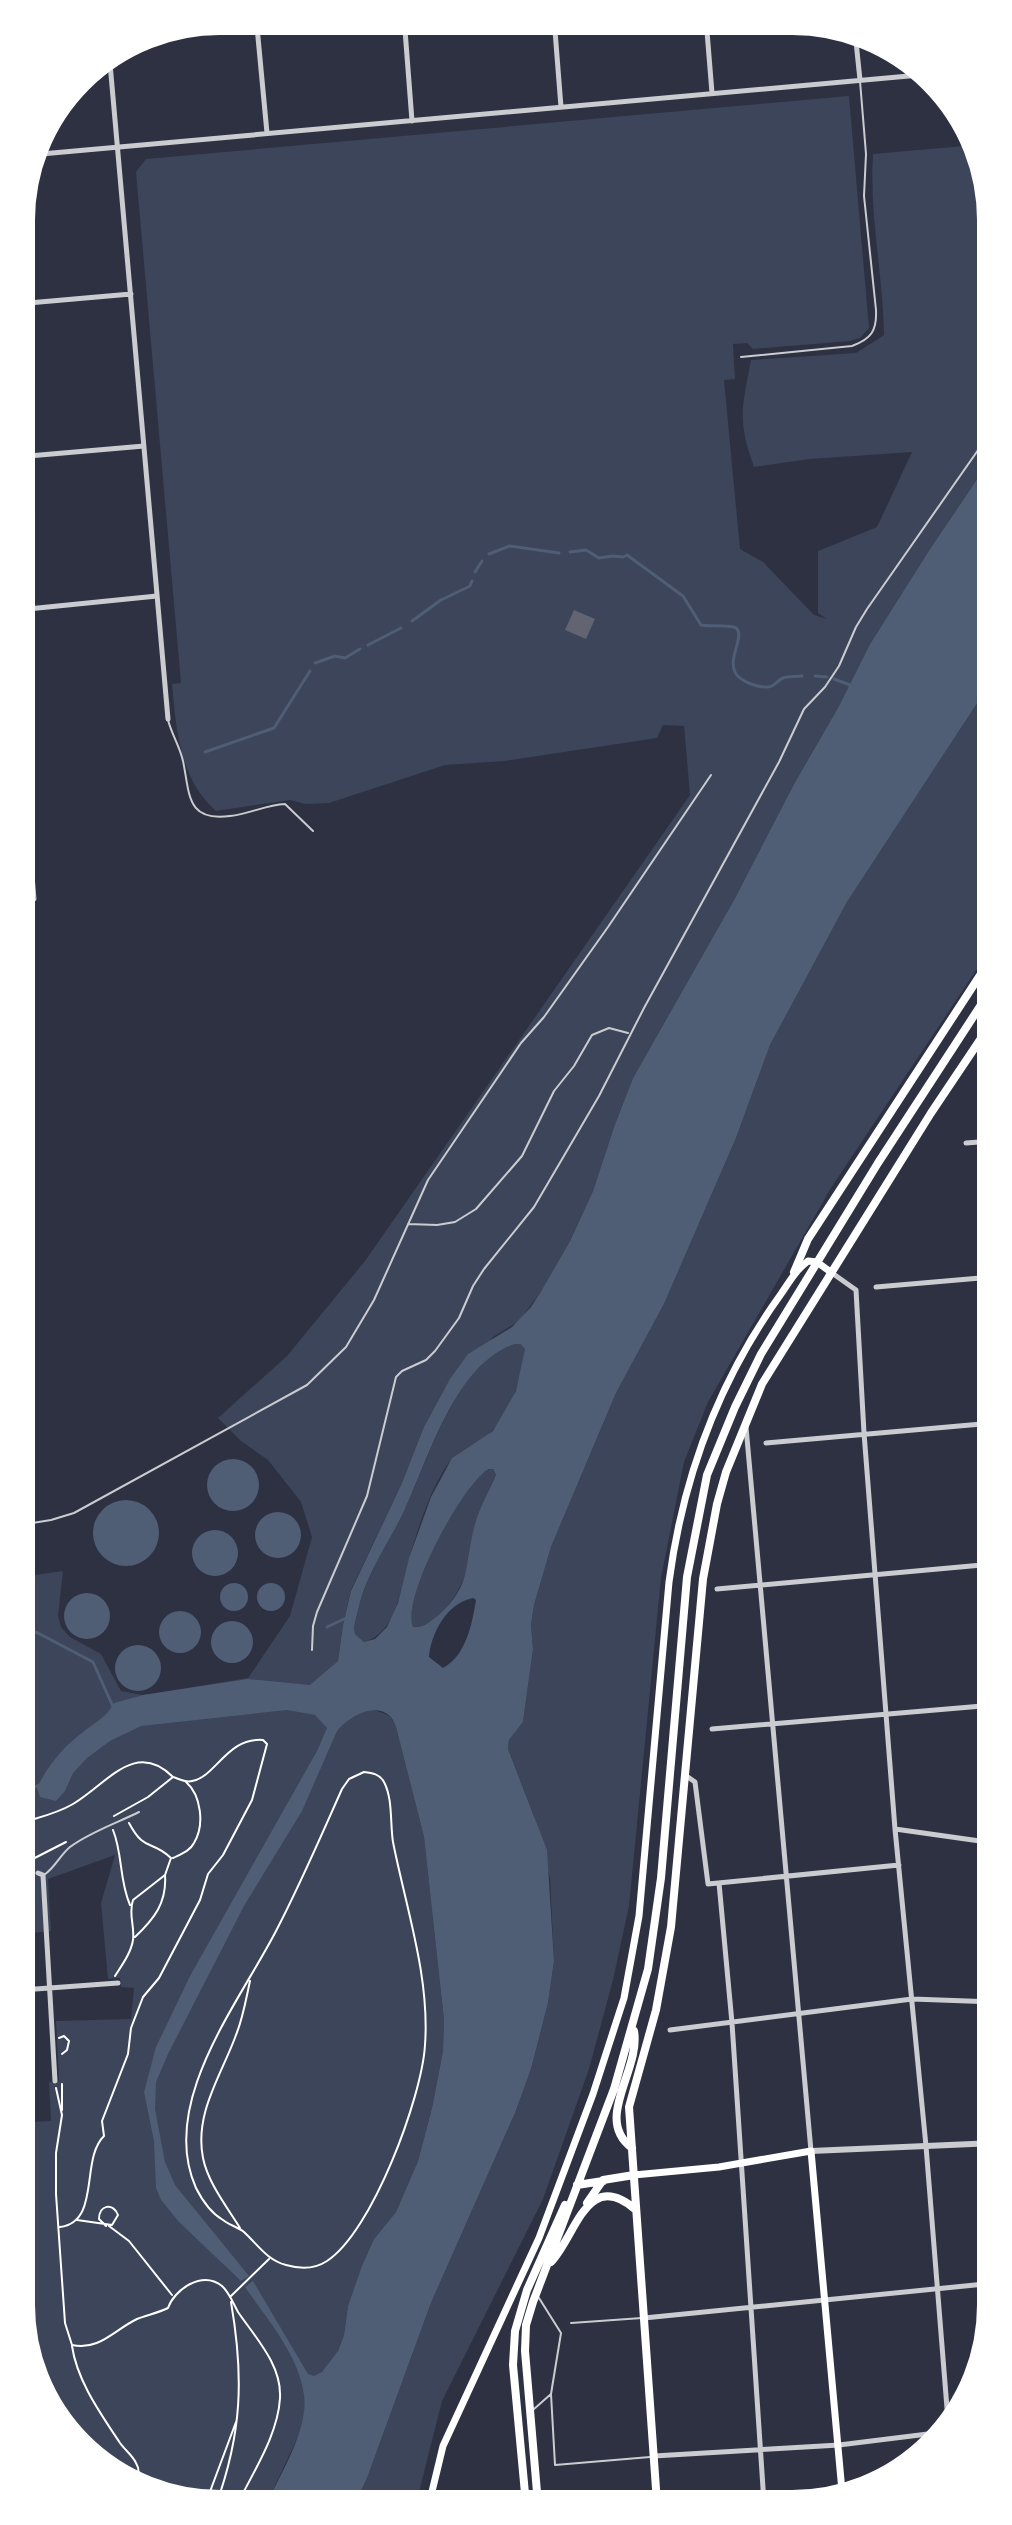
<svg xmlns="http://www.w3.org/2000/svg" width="1012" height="2525" viewBox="0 0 1012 2525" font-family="'Playfair Display',serif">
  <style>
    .green { fill: #3c4559 }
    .water { fill: #4f5d75; fill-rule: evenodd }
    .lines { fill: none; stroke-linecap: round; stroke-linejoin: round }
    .stream { stroke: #4f5d75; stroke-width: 3 }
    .building { fill: #626471 }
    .path { stroke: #fff; stroke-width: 2 }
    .service { stroke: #caccd0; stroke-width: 2 }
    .minor { stroke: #caccd0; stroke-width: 5 }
    .tertiary { stroke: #caccd0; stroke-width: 6 }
    .secondary { stroke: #fff; stroke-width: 7 }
    .trunk { stroke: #fff; stroke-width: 8 }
    .rim { fill: none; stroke: #fff; stroke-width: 10 }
  </style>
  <rect width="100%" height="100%" fill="#2d3142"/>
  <path class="green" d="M849 96 869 328 860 338 850 341 753 349 747 343 733 344 735 379 724 380 740 549 763 562 814 615 827 619 818 613V551L877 527 912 452 810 459 754 467C737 420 742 408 751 360L856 353 884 335C883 274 869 215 873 154L975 145 989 168 990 460 930 549 870 644 839 706 794 784 734 900 633 1078 614 1127 593 1191 570 1241 540 1293 519 1321 493 1337 423 1429 402 1483 351 1590 343 1625 338 1661 311 1685 390 1716 396 1727 424 1837 444 2020 443 2051 432 2108 418 2161 396 2212 374 2239 348 2306 344 2335 338 2351 266 2505H181L76 2449 23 2357 22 2196 34 2171 32 2122 51 2121 49 2082 59 2081 56 2021 131 2019 134 1988 121 1987 120 1978 108 1979 101 1903 115 1855 48 1879 51 1931 22 1934 21 1577 63 1571 58 1616 61 1627 70 1637 101 1654 121 1691 143 1695 248 1678 290 1616 312 1537 301 1502 268 1460 241 1441 218 1418 287 1356 365 1261 690 795 684 726 663 725 657 738 505 761 445 765 329 803 305 804 290 800 216 811C180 780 176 729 172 684L181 683 136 172 146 159Z
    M991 682V948L831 1188 708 1402 684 1462 661 1578 629 1906 613 1980 589 2069 543 2199 442 2401 416 2504H355L367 2478 431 2303 515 2113 531 2069 548 2003 554 1961 550 1878 534 1816 508 1749 509 1740 523 1722 533 1649 531 1625 534 1605 551 1547 616 1393 664 1304 736 1138 770 1045 847 902Z
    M515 1344H520L525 1349C521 1379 512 1417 486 1436 476 1444 459 1451 451 1460 429 1487 412 1546 404 1579 398 1604 391 1634 364 1642L355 1634 354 1627C358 1611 361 1594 368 1580 379 1555 394 1533 405 1509 430 1457 455 1364 515 1344Z
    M492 1468 496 1475C486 1496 474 1523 470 1547 469 1553 470 1559 468 1566 462 1588 440 1629 412 1627 402 1599 463 1478 492 1468Z"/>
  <path class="water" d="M990 460 991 682 847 902 770 1045 736 1138 664 1304 616 1393 551 1547 534 1605 531 1625 533 1649 523 1722 509 1740 508 1749 547 1850 554 1961 548 2003 531 2069 515 2113 431 2303 367 2478 355 2504 266 2505C280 2475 309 2428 304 2395 299 2355 267 2319 245 2287L253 2281 308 2374 314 2376 322 2372 338 2351 344 2335 348 2306 362 2266 374 2239 396 2212 418 2161 432 2108 443 2051 444 2020 424 1837 396 1727C394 1723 393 1719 390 1716 374 1701 347 1718 337 1731L302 1811 244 1906 168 2054 156 2082 155 2109 165 2162 175 2185 249 2276 241 2281 179 2222 161 2200 156 2188 154 2141 144 2092 156 2047 190 1976 317 1751 327 1728 315 1715 287 1710 141 1726 110 1741 87 1758 73 1773 65 1791 56 1801 40 1797 37 1788C48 1764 66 1744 87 1729 99 1720 107 1716 114 1703L143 1695 248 1679 310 1685 338 1661 343 1625 351 1591 402 1483 423 1429 450 1379 468 1354 512 1327 531 1307 540 1293 570 1241 593 1191 614 1127 633 1078 734 900 794 784 839 706 870 644 930 549ZM515 1344H520L525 1349 516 1391 493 1431 452 1458 431 1497 409 1558 398 1603 387 1627 375 1639 364 1642 355 1634 354 1627C358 1611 361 1594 368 1580 379 1555 394 1533 405 1509 429 1458 455 1364 515 1344ZM489 1469H493L496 1475C488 1493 479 1508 474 1528 464 1565 472 1584 440 1614 431 1621 424 1628 413 1627 401 1599 462 1484 489 1469ZM473 1598 476 1600C472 1624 466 1656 443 1668L429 1657C431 1633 447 1603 473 1598Z
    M207 1485a26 26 0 1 1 52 0a26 26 0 1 1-52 0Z
    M93 1533a33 33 0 1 1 66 0a33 33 0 1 1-66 0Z
    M255 1535a23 23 0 1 1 46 0a23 23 0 1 1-46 0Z
    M192 1553a23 23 0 1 1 46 0a23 23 0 1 1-46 0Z
    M220 1597a14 14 0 1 1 28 0a14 14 0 1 1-28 0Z
    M257 1597a14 14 0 1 1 28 0a14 14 0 1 1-28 0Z
    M64 1616a23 23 0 1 1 46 0a23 23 0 1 1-46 0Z
    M159 1632a21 21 0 1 1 42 0a21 21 0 1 1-42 0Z
    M211 1642a21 21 0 1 1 42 0a21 21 0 1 1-42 0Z
    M115 1668a23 23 0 1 1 46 0a23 23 0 1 1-46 0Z"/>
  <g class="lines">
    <path class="stream" d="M570 552 586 550 599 558 613 556 623 557 627 555 683 596 701 625C709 627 734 624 737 629 744 637 728 659 735 672 739 681 758 688 768 687 775 687 776 681 783 678 789 676 796 677 802 676
      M489 554 510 546 559 553
      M475 572 482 561
      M412 621 441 600 470 586 472 581
      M368 645 401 628
      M315 663 335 656 345 658 360 649
      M815 676 827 677
      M834 679 853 686
      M205 752 274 728 310 671
      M21 1627 38 1633 93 1662 114 1709
      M327 1627 346 1618
      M21 1794 39 1785"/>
  </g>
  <path class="building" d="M574 610 595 619 586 639 565 630Z"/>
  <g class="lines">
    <path class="path" d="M364 1772C372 1773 380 1774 384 1782 393 1799 390 1824 393 1842 406 1908 430 1977 425 2045 422 2097 372 2232 327 2261 315 2269 300 2269 286 2265 267 2260 258 2245 244 2232 238 2227 229 2225 223 2220 211 2213 202 2200 196 2188 158 2103 239 2003 276 1931 300 1885 321 1836 342 1789L349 1779Z
      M21 1823C40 1817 56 1814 73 1804 107 1784 135 1739 173 1777L148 1797 114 1816
      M113 1830C123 1855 119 1880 130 1905
      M173 1858C181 1854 190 1851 194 1843 205 1825 201 1795 186 1782
      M21 1865 66 1842
      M135 1937C154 1919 167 1903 165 1875
      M115 1976C122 1965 131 1953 133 1940 135 1926 128 1914 133 1900L165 1875 171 1858C151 1839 145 1853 129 1823
      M59 2038 64 2036 69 2041 67 2050 62 2054
      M62 2084V2110
      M56 2088 62 2115 56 2153V2194L65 2323 72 2345C99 2351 114 2330 137 2319 147 2315 158 2313 168 2308 174 2290 202 2270 222 2286 229 2292 233 2303 238 2312 255 2337 282 2365 280 2398 278 2435 253 2472 237 2505
      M77 2220 112 2225 118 2215C113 2202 99 2205 99 2219L106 2226
      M109 2226 129 2241 172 2295
      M60 2227C101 2222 80 2159 104 2136L102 2121 128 2054 131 2028 143 1997 159 1978 200 1900 208 1874 223 1855 252 1800 267 1744 263 1740C227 1737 216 1777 192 1781 186 1783 179 1779 173 1777
      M240 2228C227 2207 208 2183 203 2158 194 2113 222 2074 236 2035 243 2018 246 1999 250 1981
      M231 2296 269 2259
      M72 2346C77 2381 101 2414 120 2443 125 2450 133 2456 136 2463 140 2470 139 2475 136 2481
      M205 2505 236 2422
      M216 2505C242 2433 244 2377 231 2302"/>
    <path class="service" d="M741 357 852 346C871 339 877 331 876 310L864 196 866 154 860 81
      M168 720C172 735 180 747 183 761 190 794 186 822 230 816 249 814 266 805 285 804L313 831
      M408 1224 437 1225 455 1222 476 1209 522 1156 554 1091 574 1066 592 1035 609 1028 628 1033
      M20 1525 51 1520 74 1513 307 1385 346 1347 374 1300 428 1180 521 1043 544 1017 608 927 711 775
      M312 1650 313 1626 317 1612 367 1496 396 1377 402 1371 426 1360 435 1351 459 1318 473 1286 484 1269 534 1207 599 1096 644 1008 779 762 804 709 825 687 839 666 856 627 867 609 990 433
      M44 1875C55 1868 60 1855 70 1847 90 1832 117 1823 139 1812
      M571 2323 642 2318
      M551 2394 555 2465 650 2457
      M534 2409 551 2394 561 2333 539 2298"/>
    <path class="minor" d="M256 16 267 133
      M404 17 412 121
      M554 18 561 107
      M706 19 712 93
      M855 32 860 80
      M109 52 168 719
      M30 155 931 74
      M17 304 131 294
      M17 457 144 446
      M18 610 157 596
      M18 709 34 899 19 903
      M966 1143 992 1141
      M832 1273 856 1290 864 1433 895 1829 926 2146 949 2433
      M876 1287 992 1277
      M746 1427 811 2151
      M766 1443 993 1423
      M717 1589 993 1564
      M712 1729 994 1705
      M685 1775 695 1782 708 1884 899 1865
      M895 1829 994 1843
      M38 1873 43 1875 55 2081
      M719 1883 732 2023 764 2503
      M22 1990 118 1983
      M670 2030 912 1999 995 2002
      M22 2129H29
      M644 2318 995 2283
      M654 2456 839 2445 952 2431"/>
    <path class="tertiary" d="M811 2151 995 2143"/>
    <path class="secondary" d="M634 2175 719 2167 811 2151 843 2502
      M429 2504 443 2446 539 2238 593 2094 624 1998 639 1916 669 1582C683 1476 719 1380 781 1294 790 1281 795 1271 808 1261L817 1262 832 1273"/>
    <path class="trunk" d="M794 1272 808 1239 992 957
      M632 2148C593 2119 641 2070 634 2031
      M577 2185 603 2181
      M587 2203 603 2180 634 2175
      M551 2262C576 2236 587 2167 636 2210
      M657 2503 629 2107 656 2010 671 1927 703 1579 717 1504 726 1472 762 1384 931 1113 992 1022
      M526 2504 513 2365 515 2331 527 2290 565 2205
      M538 2504 525 2351 526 2325 533 2302 614 2089 648 1969 661 1878 687 1577 707 1475 735 1407 761 1354 878 1163 992 988"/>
  </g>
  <path d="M0 0H1012V2525H0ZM220 30H792A190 190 0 0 1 982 220V2305A190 190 0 0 1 792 2495H220A190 190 0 0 1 30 2305V220A190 190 0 0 1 220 30Z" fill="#fff" fill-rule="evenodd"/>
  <path class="rim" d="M220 30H792A190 190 0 0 1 982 220V2305A190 190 0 0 1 792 2495H220A190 190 0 0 1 30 2305V220A190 190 0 0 1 220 30Z"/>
</svg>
